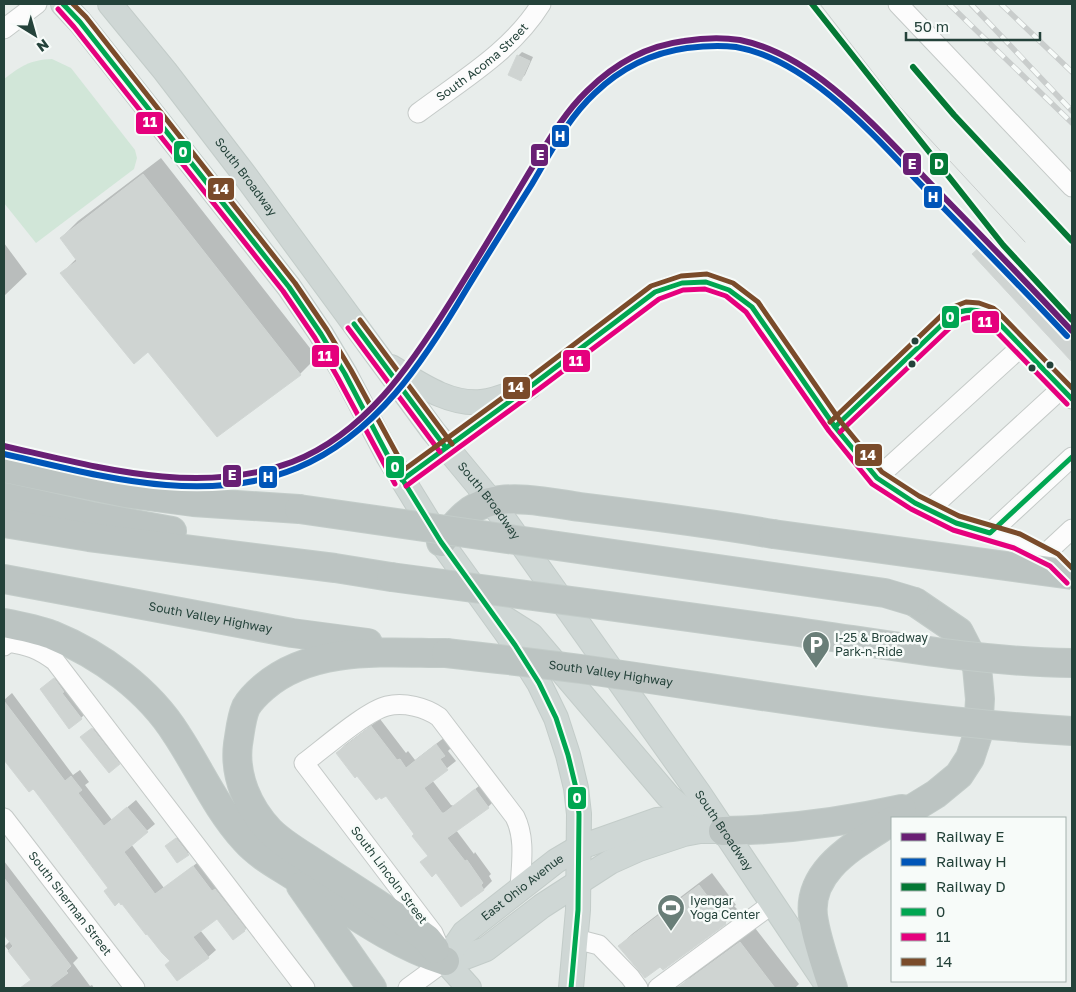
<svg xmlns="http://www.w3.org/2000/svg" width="1076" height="992" viewBox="0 0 1076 992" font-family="'Golos Text',sans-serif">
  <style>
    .green { fill: #d1e6d8 }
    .shadow { fill: #0003 }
    .building { fill: #cfd4d2; stroke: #d1d6d4 }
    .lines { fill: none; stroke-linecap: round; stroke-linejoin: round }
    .minor-casing { stroke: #c5cac8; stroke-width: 21 }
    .major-casing { stroke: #c3ccc9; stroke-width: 26 }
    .highway-casing { stroke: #c3ccc9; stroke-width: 30 }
    .minor { stroke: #fcfcfc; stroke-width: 19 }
    .major { stroke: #cfd7d5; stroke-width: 24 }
    .highway { stroke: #bcc4c2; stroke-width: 28 }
    .tram { stroke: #c9cdcc; stroke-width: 1 }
    .rail-casing { stroke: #c9cdcc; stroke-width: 5.5 }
    .rail { stroke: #f7fbf9; stroke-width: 4; stroke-dasharray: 11; stroke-linecap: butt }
    .highway-bridge-casing { stroke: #c3ccc9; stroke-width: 30; stroke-linecap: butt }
    .highway-bridge { stroke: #bcc4c2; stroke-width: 28 }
    .bus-1-casing { stroke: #f7fbf9; stroke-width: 9 }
    .bus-2-casing { stroke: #f7fbf9; stroke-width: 9 }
    .bus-3-casing { stroke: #f7fbf9; stroke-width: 9 }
    .bus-1 { stroke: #00a651; stroke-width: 5 }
    .bus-2 { stroke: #e5007d; stroke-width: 5 }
    .bus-3 { stroke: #7a4b2a; stroke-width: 5 }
    .rail-1-casing { stroke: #f7fbf9; stroke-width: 10 }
    .rail-2-casing { stroke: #f7fbf9; stroke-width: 10 }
    .rail-3-casing { stroke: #f7fbf9; stroke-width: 10 }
    .rail-1 { stroke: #691f74; stroke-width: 6 }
    .rail-2 { stroke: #0055b8; stroke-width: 6 }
    .rail-3 { stroke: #047835; stroke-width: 6 }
    .bus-dot { fill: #24423a; stroke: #f7fbf9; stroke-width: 2 }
    .labels { text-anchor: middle; stroke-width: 5; stroke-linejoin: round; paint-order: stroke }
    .street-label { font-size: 12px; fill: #24423a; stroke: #f7fbf9 }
    .poi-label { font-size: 12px; fill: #24423a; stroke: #f7fbf9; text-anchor: start }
    .line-badge { stroke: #f7fbf9; stroke-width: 2 }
    .badge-label { font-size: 14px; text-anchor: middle; font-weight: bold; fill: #fff }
  </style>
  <rect width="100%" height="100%" fill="#e8edeb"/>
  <path class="green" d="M52 59 71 68 135 150 137 158 134 169 36 243 4 203V79C21 66 30 60 52 59Z"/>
  <path class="shadow" d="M522 52 533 57 525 75 521 79 518 56Z
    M161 158 317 357 300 374 148 350 62 273 77 258 61 238 78 221Z
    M995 233 1072 315V360L973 254Z
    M4 243 27 274 4 296Z
    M58 676 85 714 81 718 45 686Z
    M12 693 73 775 80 770 89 782 85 785 112 820 136 800 155 824 131 844 164 888 201 860 252 923 244 930 218 917 200 930 216 950 208 957 171 961 109 887 33 787 29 790 4 756V700Z
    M380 719 406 753 408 751 415 760 445 737 452 747 448 751 456 761 432 780 451 805 454 806 484 782 496 799 488 807 456 830 474 854 475 852 491 874 489 876 492 881 484 889 461 905 437 872 422 862 429 855 386 794 337 753 345 745Z
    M97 726 123 759 119 763 84 736Z
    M180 835 192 850 178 862 170 843Z
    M4 861 78 958 73 963 90 986 92 985 94 988H28L32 980 5 946 10 941 4 933Z
    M712 873 736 905 734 906 738 910 725 923 661 965 619 946 632 934Z
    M755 928 799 984 795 988H679L693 974Z"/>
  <path class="building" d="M517 55 530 61 521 81 508 75Z
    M143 174 301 375 217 437 148 352 134 364 60 273 77 261 60 238Z
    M982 245 1072 341V362L972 254Z
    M54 678 64 692 62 693 82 719 69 729 40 689Z
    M4 701 65 781 71 776 82 790 78 793 104 826 127 807 148 832 124 852 155 894 193 866 212 891 215 889 246 929 244 930 245 931 233 940 217 919 193 937 209 958 177 981 165 965 170 961 162 953 147 934 146 935 122 904 121 905 119 902 115 906 104 891 108 888 35 791 33 789 29 792 4 760Z
    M371 726 397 760 400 759 406 768 436 744 445 756 440 759 448 770 424 788 442 813H444L475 789 489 808 447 838 465 861 467 860 483 883 481 885 484 890 461 907 436 873 432 877 420 862 428 856 412 836 414 834 386 796 381 799 380 797 376 800 357 776 355 778 336 753Z
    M92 728 120 764 109 773 80 737Z
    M176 838 189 855 177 863 165 846Z
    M4 878 71 966 66 971 68 973 48 988H20L31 980 8 951 13 946 4 935Z
    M699 885 724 918 722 919 726 924 663 970 660 967 645 978 618 946Z
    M740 942 775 988H677Z"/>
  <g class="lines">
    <defs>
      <g id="minor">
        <path d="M898 4 1072 187"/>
        <path d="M4 29 37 4"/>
        <path id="s1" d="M418 113C462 80 512 51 541 4"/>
        <path d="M835 427 950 317C965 306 980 307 994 318L1072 399"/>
        <path d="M877 478 1022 346"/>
        <path d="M402 480 535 383 655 292C693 275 721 277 752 307L835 427 877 478 915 503 956 523 1017 541 1054 560 1069 575"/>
        <path d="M929 510 1062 388"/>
        <path d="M990 533 1072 457"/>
        <path d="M1044 555 1072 529"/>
        <path d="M4 646 8 642C28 645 39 649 55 661L305 988"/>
        <path id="s2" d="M4 818 135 988"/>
        <path d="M576 939 599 945 630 977 638 988"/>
        <path d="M408 988 445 961 433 933 304 763C323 749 366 711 387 706 404 702 425 707 439 717L515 817C526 839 521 865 520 889"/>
        <path d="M658 988 772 904"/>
      </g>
      <g id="major">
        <path d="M63 4 80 22 289 287 321 334 345 374 388 456 441 542 515 645 539 683 556 718 568 755 576 788 579 814 578 910 571 988"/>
        <path id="s3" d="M110 4 165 71 244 174 433 431 491 501 698 792 827 985"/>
        <path d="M391 367C418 383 448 405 481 402 497 401 514 392 529 387"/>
        <path d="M498 614 531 635 668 796 682 808 721 830"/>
        <path d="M445 961 465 957 486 949 542 906 610 862 639 849 684 834 700 831H723"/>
        <path id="s4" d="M445 961 464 933 556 861 578 848 657 820 668 819 700 831"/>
        <path d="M445 961 469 988"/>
      </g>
      <g id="highway">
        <path d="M4 468 126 493 193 502 299 509"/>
        <path d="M4 497 91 516 172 531"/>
        <path d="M4 523 89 537 335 568 391 577"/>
        <path d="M441 542C455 525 467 507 490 502 517 495 552 503 580 507 645 515 709 523 773 534"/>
        <path id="s5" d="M4 579 292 633 368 643"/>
        <path d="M4 623C20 626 36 629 52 635 101 655 149 690 177 735 200 770 216 808 245 840 261 858 283 868 303 882 349 911 393 944 445 961"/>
        <path d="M897 818 936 794 959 775 970 758 978 734 980 699 977 667 959 632 915 602"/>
        <path d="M723 831C783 830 843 822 902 809"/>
        <path d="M301 886 372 988"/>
        <path d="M435 949 427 939 411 927C380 905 348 885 316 864 301 854 283 844 270 831 248 808 234 776 238 744 240 733 241 718 246 707 250 700 257 693 264 687 313 645 386 653 446 653"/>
        <path d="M833 988C826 966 818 944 814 922 803 871 857 844 892 821"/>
      </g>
    </defs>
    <use href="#minor" class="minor-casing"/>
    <use href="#major" class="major-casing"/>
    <use href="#highway" class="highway-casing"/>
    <use href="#minor" class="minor"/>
    <use href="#major" class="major"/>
    <use href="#highway" class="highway"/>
    <path class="tram" d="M820 4 899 106 1025 242"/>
    <defs>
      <path id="rail" d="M949 4 1072 123
        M971 4 1072 111
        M1001 4 1072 72"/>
    </defs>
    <use href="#rail" class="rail-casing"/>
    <use href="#rail" class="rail"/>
    <defs>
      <g id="highway-bridge">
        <path d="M299 509 885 593 915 602"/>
        <path d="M773 534 1072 575"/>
        <path d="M391 577C524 595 658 612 791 631 884 644 978 662 1072 663"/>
        <path id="s6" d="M446 653C491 658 536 663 581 669 744 692 907 722 1072 731"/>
      </g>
    </defs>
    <use href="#highway-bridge" class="highway-bridge-casing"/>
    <use href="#highway-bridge" class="highway-bridge"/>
    <defs>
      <path id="bus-1" d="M63 4 80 22 289 287 321 334 345 374 388 456 441 542 515 645 539 683 556 718 568 755 576 788 579 814 578 910 571 988
        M354 324 446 448
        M835 427 950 317C965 307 979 308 994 318L1072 399
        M402 480 535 383 655 292 682 283 706 282 729 290 752 307 835 427 877 478 915 503 956 523 990 533 1072 457"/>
      <path id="bus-2" d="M58 9 74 27 283 291 315 338 338 378 395 484
        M348 328 440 452
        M840 432 955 323C967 315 977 316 989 324L1067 404
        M406 486 539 389 659 299 683 290 705 289 726 296 746 312 829 431 872 484 911 509 953 530 1014 548 1050 566 1067 583"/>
      <path id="bus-3" d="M73 4 86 17 295 283 327 330 351 370 405 469 531 377 651 286 681 276 707 274 733 283 758 302 841 422 882 472 919 496 959 516 1020 534 1058 554 1072 568
        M360 320 452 444
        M830 422 945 312 953 307 966 302 979 303 993 308 999 313 1072 388"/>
    </defs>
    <use href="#bus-1" class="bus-1-casing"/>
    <use href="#bus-2" class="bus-2-casing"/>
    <use href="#bus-3" class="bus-3-casing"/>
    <use href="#bus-1" class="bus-1"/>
    <use href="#bus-2" class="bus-2"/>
    <use href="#bus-3" class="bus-3"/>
    <defs>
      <path id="rail-1" d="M4 446C97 467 199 497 292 462 365 434 411 365 451 301 477 260 502 218 527 176 545 147 562 115 587 91 614 64 646 46 684 41 702 38 721 37 740 40 817 56 880 132 932 185 979 233 1026 282 1072 331"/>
      <path id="rail-2" d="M4 454C97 475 204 507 297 468 376 435 424 361 466 290 488 254 510 219 532 184 551 152 568 118 595 93 621 68 651 53 687 48 703 46 720 45 736 47 810 60 877 139 927 191 974 239 1021 287 1067 336"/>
      <path id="rail-3" d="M812 4 1003 245 1072 320
        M913 67 954 115 1072 241"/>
    </defs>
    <use href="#rail-1" class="rail-1-casing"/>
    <use href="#rail-2" class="rail-2-casing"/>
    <use href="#rail-3" class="rail-3-casing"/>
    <use href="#rail-1" class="rail-1"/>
    <use href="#rail-2" class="rail-2"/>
    <use href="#rail-3" class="rail-3"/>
  </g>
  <defs>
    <symbol id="parking-pin" viewBox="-11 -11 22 30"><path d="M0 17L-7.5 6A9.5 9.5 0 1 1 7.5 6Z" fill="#697e78" stroke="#f7fbf9"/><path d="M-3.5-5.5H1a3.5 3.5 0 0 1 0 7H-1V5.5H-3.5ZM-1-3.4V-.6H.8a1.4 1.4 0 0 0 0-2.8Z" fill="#fff"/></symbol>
    <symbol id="stadium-pin" viewBox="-11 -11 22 30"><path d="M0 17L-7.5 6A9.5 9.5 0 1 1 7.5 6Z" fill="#697e78" stroke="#f7fbf9"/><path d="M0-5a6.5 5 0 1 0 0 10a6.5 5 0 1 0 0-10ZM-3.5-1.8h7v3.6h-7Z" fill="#fff"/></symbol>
  </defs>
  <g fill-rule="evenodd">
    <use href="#parking-pin" x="800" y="629" width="32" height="43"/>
    <use href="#stadium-pin" x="655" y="892" width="32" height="43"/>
  </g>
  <g class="bus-dot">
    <circle cx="915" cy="341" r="4.5"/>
    <circle cx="912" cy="364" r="4.5"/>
    <circle cx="1050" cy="365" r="4.5"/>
    <circle cx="1032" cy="368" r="4.5"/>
  </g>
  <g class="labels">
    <g class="street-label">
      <text dy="4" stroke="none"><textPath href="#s1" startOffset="82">South Acoma Street</textPath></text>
      <text dy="4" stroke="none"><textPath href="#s3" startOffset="220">South Broadway</textPath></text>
      <text dy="4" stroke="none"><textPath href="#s3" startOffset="625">South Broadway</textPath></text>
      <text dy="4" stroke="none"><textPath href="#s5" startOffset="210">South Valley Highway</textPath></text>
      <text dy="4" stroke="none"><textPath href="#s6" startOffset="166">South Valley Highway</textPath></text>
      <text dy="4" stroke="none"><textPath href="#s3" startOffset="1030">South Broadway</textPath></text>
      <text transform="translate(389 875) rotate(53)" y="4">South Lincoln Street</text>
      <text dy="4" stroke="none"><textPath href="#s4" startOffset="108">East Ohio Avenue</textPath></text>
      <text dy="4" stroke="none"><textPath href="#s2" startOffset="108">South Sherman Street</textPath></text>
    </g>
    <g class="poi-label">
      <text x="835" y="642">I-25 &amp; Broadway<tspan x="835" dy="14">Park-n-Ride</tspan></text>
      <text x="690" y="905">Iyengar<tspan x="690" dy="14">Yoga Center</tspan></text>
    </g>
  </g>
  <g class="line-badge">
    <rect x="135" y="111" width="29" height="24" rx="5" fill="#e5007d"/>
    <rect x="551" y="124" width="19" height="24" rx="5" fill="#0055b8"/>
    <rect x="173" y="140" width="19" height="24" rx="5" fill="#00a651"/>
    <rect x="530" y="143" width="19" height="24" rx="5" fill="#691f74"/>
    <rect x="902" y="152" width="20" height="24" rx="5" fill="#691f74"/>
    <rect x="929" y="152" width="20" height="24" rx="5" fill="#047835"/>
    <rect x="207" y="177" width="28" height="24" rx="5" fill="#7a4b2a"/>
    <rect x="923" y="185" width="20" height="24" rx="5" fill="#0055b8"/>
    <rect x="941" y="305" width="19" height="24" rx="5" fill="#00a651"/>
    <rect x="971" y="310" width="29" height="24" rx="5" fill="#e5007d"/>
    <rect x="311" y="344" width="29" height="24" rx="5" fill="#e5007d"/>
    <rect x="562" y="349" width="29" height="24" rx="5" fill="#e5007d"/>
    <rect x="502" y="376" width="29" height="24" rx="5" fill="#7a4b2a"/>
    <rect x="854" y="443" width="29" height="24" rx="5" fill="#7a4b2a"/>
    <rect x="385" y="455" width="20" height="24" rx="5" fill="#00a651"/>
    <rect x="222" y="464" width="20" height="24" rx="5" fill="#691f74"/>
    <rect x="258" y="465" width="20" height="24" rx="5" fill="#0055b8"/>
    <rect x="567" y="786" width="20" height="24" rx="5" fill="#00a651"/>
  </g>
  <g class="badge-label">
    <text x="150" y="127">11</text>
    <text x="560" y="141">H</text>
    <text x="183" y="157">0</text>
    <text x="540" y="160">E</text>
    <text x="912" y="169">E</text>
    <text x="939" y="169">D</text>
    <text x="221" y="194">14</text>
    <text x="933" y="202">H</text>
    <text x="950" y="322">0</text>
    <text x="985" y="327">11</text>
    <text x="325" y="361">11</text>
    <text x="576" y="366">11</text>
    <text x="516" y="392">14</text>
    <text x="868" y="460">14</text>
    <text x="395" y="472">0</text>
    <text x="232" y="480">E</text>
    <text x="268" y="482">H</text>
    <text x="577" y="803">0</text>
  </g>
  <rect width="1076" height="992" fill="none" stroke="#24423a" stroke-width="10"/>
  <rect x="891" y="817" width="175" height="165" fill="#f7fbf9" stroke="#a3b1ad"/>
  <rect x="901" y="833" width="25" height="8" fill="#691f74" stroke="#a3b1ad"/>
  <text x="936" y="842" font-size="15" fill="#24423a">Railway E</text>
  <rect x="901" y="858" width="25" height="8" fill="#0055b8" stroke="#a3b1ad"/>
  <text x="936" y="867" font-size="15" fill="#24423a">Railway H</text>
  <rect x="901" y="883" width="25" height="8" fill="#047835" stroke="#a3b1ad"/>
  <text x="936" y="892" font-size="15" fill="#24423a">Railway D</text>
  <rect x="901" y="908" width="25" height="8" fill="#00a651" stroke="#a3b1ad"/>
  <text x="936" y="917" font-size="15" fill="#24423a">0</text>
  <rect x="901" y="933" width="25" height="8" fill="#e5007d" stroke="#a3b1ad"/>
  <text x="936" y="942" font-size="15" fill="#24423a">11</text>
  <rect x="901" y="958" width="25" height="8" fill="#7a4b2a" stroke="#a3b1ad"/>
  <text x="936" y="967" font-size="15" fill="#24423a">14</text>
  <g transform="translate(35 35) rotate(143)" stroke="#f7fbf9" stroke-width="4" paint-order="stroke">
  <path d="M0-4L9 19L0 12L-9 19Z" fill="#24423a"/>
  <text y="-8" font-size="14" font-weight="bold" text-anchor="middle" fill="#24423a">N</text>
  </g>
  <path d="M906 32v8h134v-8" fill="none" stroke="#24423a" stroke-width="2.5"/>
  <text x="914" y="32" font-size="15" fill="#24423a" stroke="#f7fbf9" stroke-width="4" paint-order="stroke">50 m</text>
</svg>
